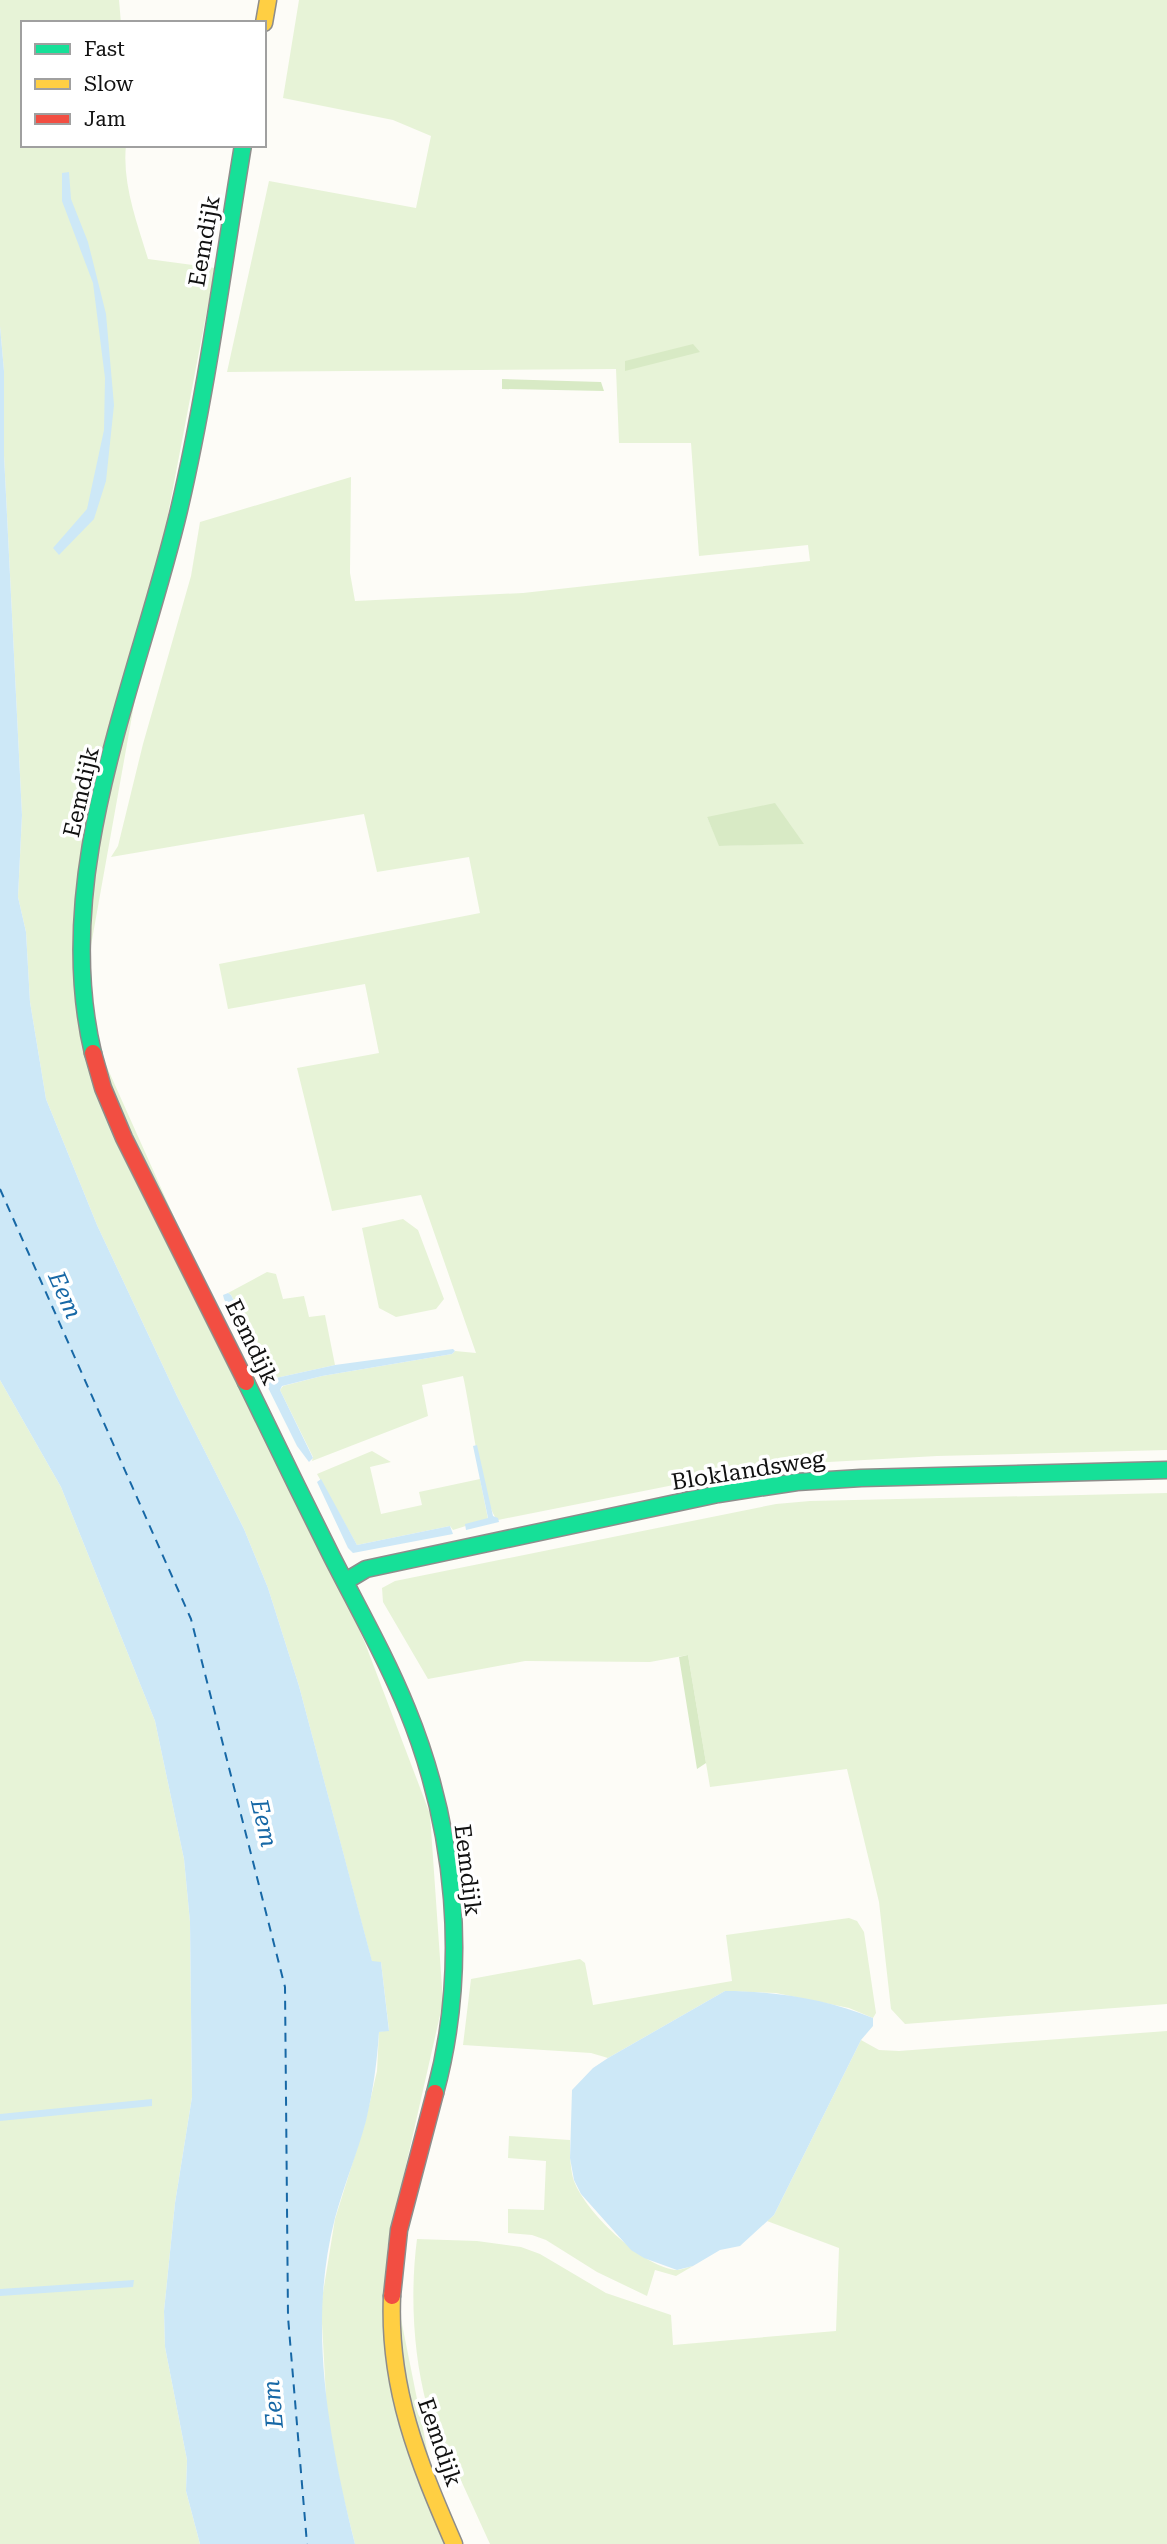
<svg xmlns="http://www.w3.org/2000/svg" width="1167" height="2544" viewBox="0 0 1167 2544" font-family="'Roboto Serif',serif">
  <style>
    .green { fill: #e7f3d7; fill-rule: evenodd }
    .forest { fill: #d8eac5 }
    .water { fill: #cde8f7 }
    .lines { fill: none; stroke-linecap: round; stroke-linejoin: round }
    .ferry { stroke: #1768a6; stroke-width: 2; stroke-dasharray: 9 7; stroke-linecap: butt }
    .fast-casing { stroke: #8e8d8b; stroke-width: 19 }
    .slow-casing { stroke: #8e8d8b; stroke-width: 19 }
    .jam-casing { stroke: #8e8d8b; stroke-width: 19 }
    .fast { stroke: #16e098; stroke-width: 16 }
    .slow { stroke: #ffcf43; stroke-width: 16 }
    .jam { stroke: #f24e42; stroke-width: 16 }
    .labels { text-anchor: middle; stroke-width: 7; stroke-linejoin: round; paint-order: stroke }
    .street-label { font-size: 23px; fill: #111; stroke: #fff }
    .water-label { font-size: 24px; font-style: italic; fill: #1768a6; stroke: #fff }
  </style>
  <rect width="100%" height="100%" fill="#fdfcf7"/>
  <path class="green" d="M0 0H119L121 23H23V145H126C122 184 137 222 148 259L215 268 169 509 80 1007 365 1643 430 1814 443 2002 387 2249 446 2544H355L341 2488 327 2415 321 2305 335 2219 365 2123 377 2071 379 2032 389 2030 381 1962H372L299 1686 268 1588 244 1529 177 1396 97 1225 46 1099 30 1002 26 932 18 897 22 815 4 455V371L0 326Z
    M299 0H1167V1450L937 1456 774 1465 498 1520C482 1506 470 1404 463 1376L422 1385 428 1416 312 1461 313 1457 280 1390 283 1386 322 1376 452 1354 455 1351 476 1353 421 1195 332 1211 297 1068 379 1053 365 984 228 1009 219 964 480 913 469 857 377 872 364 814 111 857 118 846 143 744 191 576 200 522 351 477 350 573 355 601 523 593 810 561 808 545 699 556 691 443H619L616 369 227 372 269 181 416 208 431 136 393 120 283 98ZM707 817 803 843 720 846Z
    M403 1219 418 1230 444 1299 436 1309 396 1317 379 1308 362 1228Z
    M267 1272 276 1274 283 1299 304 1296 309 1317 325 1315 335 1365 276 1378 272 1376 231 1295 228 1293Z
    M0 1380 61 1487 155 1721 184 1859 190 1922 192 2097 175 2203 164 2311 165 2347 187 2460 186 2491 200 2544H0Z
    M372 1451 391 1462 370 1467 381 1514 422 1505 419 1492 480 1479 488 1519 453 1530 450 1526 357 1545 317 1474Z
    M1167 1493V2004L905 2024 891 2009 879 1902 847 1769 710 1787 688 1655 650 1662 525 1661 428 1679 383 1602 382 1588 395 1581 776 1504 810 1501Z
    M849 1918 857 1921 864 1932 876 2013 873 2018 849 2008 776 1993 725 1991 608 2058 591 2053 463 2045 471 1979 580 1959 585 1963 593 2005 732 1981 726 1935Z
    M1167 2031V2544H490L427 2406C413 2354 410 2293 417 2239L477 2241 521 2247 540 2254 606 2293 671 2315 673 2345 836 2331 839 2248 767 2221 774 2215 861 2040 879 2050 899 2051Z
    M509 2136 570 2140C570 2153 570 2165 573 2178 582 2209 643 2268 677 2270 681 2270 688 2267 693 2266L676 2276 655 2270 647 2296 597 2272 546 2240 532 2235 508 2233V2209L544 2210 546 2161 508 2158Z"/>
  <path class="forest" d="M693 344 700 352 625 371V361Z
    M502 379 601 382 604 391 502 389Z
    M775 803 804 844 719 846 707 817Z
    M688 1655 706 1763 697 1769 679 1657Z"/>
  <path class="water" d="M69 172 71 199 88 242 106 314 114 405 106 481 94 519 59 555 53 548 87 509 104 430 105 378 93 283 62 201V173Z
    M0 326 4 371V455L22 815 18 897 26 932 30 1002 46 1099 97 1225 177 1396 244 1529 268 1588 299 1686 372 1961 381 1962 389 2031 379 2032C377 2063 373 2091 366 2121 357 2154 344 2185 335 2218 307 2326 329 2438 355 2544H200L186 2491 187 2460 165 2347 164 2311 175 2203 192 2097 190 1922 184 1859 155 1721 61 1487 0 1380Z
    M228 1293 231 1295 272 1376 276 1378 335 1365 453 1349 455 1351 452 1354 322 1376 282 1386 280 1390 313 1458 309 1462 297 1446 224 1299 223 1295Z
    M477 1445 493 1516 498 1518 499 1522 466 1530 465 1524 488 1518 473 1446Z
    M321 1479 357 1545 450 1526 453 1534 353 1553 348 1548 317 1482Z
    M725 1991C775 1991 827 1999 873 2018V2026L861 2040 774 2215 740 2246 720 2250 693 2266 677 2270 644 2258 631 2250 581 2194 574 2180 570 2158 572 2090 593 2068 608 2058Z
    M152 2099V2106L0 2121V2114Z
    M134 2280 133 2287 0 2296V2289Z"/>
  <g class="lines">
    <path class="ferry" d="M0 1189 191 1619 285 1987 288 2317 307 2544"/>
    <defs>
      <path id="fast" d="M93 1053C50 872 138 683 179 510 207 390 223 266 243 145
        M246 1382C274 1440 303 1499 332 1557 358 1608 386 1657 407 1709 456 1829 469 1968 435 2093
        M346 1581 366 1569 718 1494 797 1482 861 1478 1167 1470"/>
      <path id="slow" d="M264 23 268 0
        M392 2296C388 2388 418 2461 454 2544"/>
      <path id="jam" d="M93 1053 103 1088 124 1138 246 1382
        M392 2296 399 2230 435 2093"/>
    </defs>
    <use href="#fast" class="fast-casing"/>
    <use href="#slow" class="slow-casing"/>
    <use href="#jam" class="jam-casing"/>
    <use href="#fast" class="fast"/>
    <use href="#slow" class="slow"/>
    <use href="#jam" class="jam"/>
  </g>
  <g class="labels">
    <g class="street-label">
      <text transform="translate(204 241) rotate(-80)" y="8">Eemdijk</text>
      <text transform="translate(81 792) rotate(-77)" y="8">Eemdijk</text>
      <text transform="translate(252 1342) rotate(64)" y="8">Eemdijk</text>
      <text transform="translate(748 1470) rotate(-9)" y="8">Bloklandsweg</text>
      <text transform="translate(468 1870) rotate(83)" y="8">Eemdijk</text>
      <text transform="translate(440 2442) rotate(71)" y="8">Eemdijk</text>
    </g>
    <g class="water-label">
      <text transform="translate(65 1295) rotate(66)" y="8">Eem</text>
      <text transform="translate(264 1823) rotate(77)" y="8">Eem</text>
      <text transform="translate(273 2404) rotate(-95)" y="8">Eem</text>
    </g>
  </g>
  <rect x="21" y="21" width="245" height="126" fill="#ffffff" stroke="#a0a0a0" stroke-width="2"/>
  <rect x="35" y="44" width="35" height="10" fill="#16e098" stroke="#a0a0a0" stroke-width="2"/>
  <text x="84" y="56" font-size="21" fill="#111111">Fast</text>
  <rect x="35" y="79" width="35" height="10" fill="#ffcf43" stroke="#a0a0a0" stroke-width="2"/>
  <text x="84" y="91" font-size="21" fill="#111111">Slow</text>
  <rect x="35" y="114" width="35" height="10" fill="#f24e42" stroke="#a0a0a0" stroke-width="2"/>
  <text x="84" y="126" font-size="21" fill="#111111">Jam</text>
</svg>
